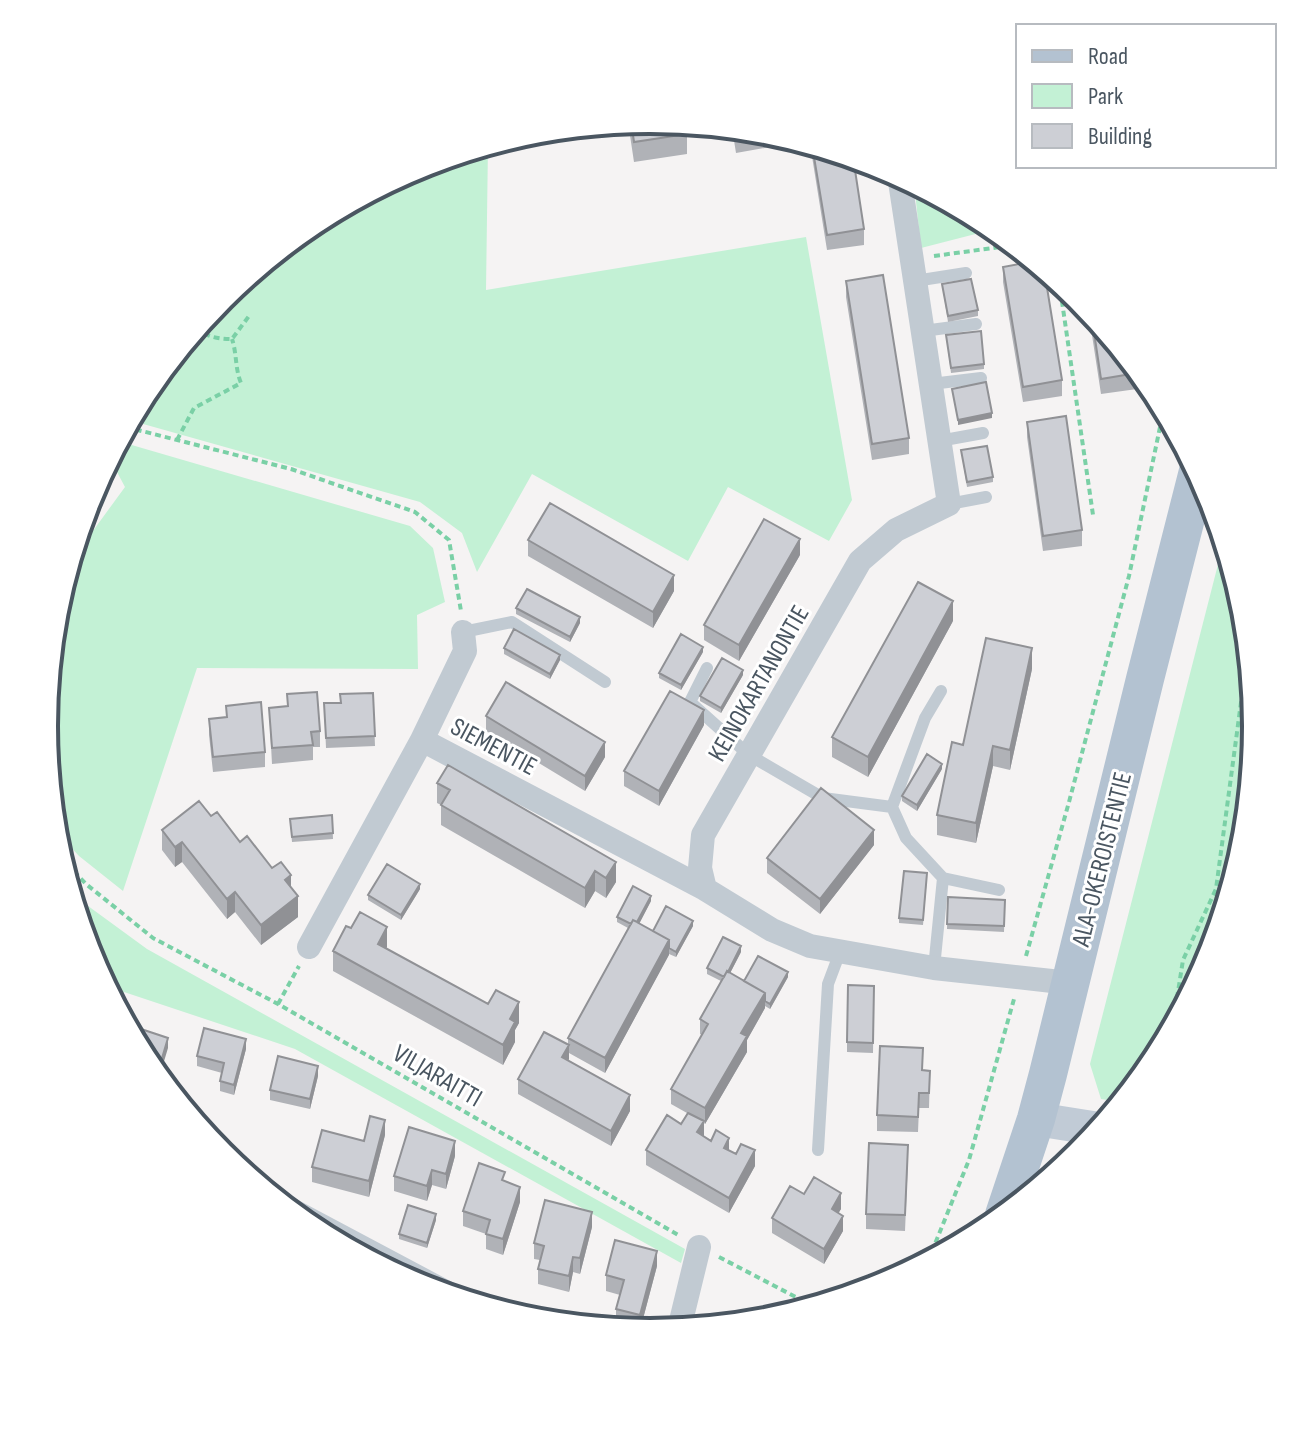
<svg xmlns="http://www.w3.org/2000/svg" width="1300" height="1451" viewBox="0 0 1300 1451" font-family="'Sofia Sans Condensed',sans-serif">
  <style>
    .green { fill: #c3f1d5 }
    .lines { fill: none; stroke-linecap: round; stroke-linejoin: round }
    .path { stroke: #7ad0a6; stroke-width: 4; stroke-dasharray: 6 4; stroke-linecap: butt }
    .lane { stroke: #c1cad2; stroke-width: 12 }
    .street { stroke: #c1cad2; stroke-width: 24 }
    .secondary { stroke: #c1cbd6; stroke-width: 34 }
    .primary { stroke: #b3c2d1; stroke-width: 38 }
    .wall { fill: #b0b2b7 }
    .shaded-wall { fill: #909195 }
    .building { fill: #cdcfd5; stroke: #909195; stroke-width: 2 }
    .labels { text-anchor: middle; stroke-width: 6; stroke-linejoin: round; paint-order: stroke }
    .street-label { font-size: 26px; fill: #4a5661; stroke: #fff }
    .rim { fill: none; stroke: #4a5661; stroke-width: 4 }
  </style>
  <rect width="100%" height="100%" fill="#f5f3f3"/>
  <path class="green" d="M488 145 486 290 806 237 852 500 829 541 728 487 688 561 532 474 477 572 462 533 420 502 129 420 146 388 222 297 314 221 419 165Z
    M914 183 987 222 991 225V230L921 248Z
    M118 441 410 526 433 548 445 602 417 615 418 669 197 668 123 891 79 856 54 829 44 725 56 607 68 565 125 487 109 457Z
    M1224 541 1244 608 1256 726 1244 844 1210 958 1154 1063 1121 1102 1101 1099 1090 1064Z
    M68 886 84 903 147 949 685 1249 681 1263 295 1049 124 992 118 1010 90 957Z"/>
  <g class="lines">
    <path class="path" d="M934 256 1015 245
      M1059 281 1093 515
      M196 328C206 337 219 339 232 339L249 316
      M126 427 291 469 415 512 449 540 461 611
      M177 440 194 408 241 383C235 369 237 354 232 339
      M60 857 86 884 153 938 278 1004 680 1236
      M1026 956 1069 802 1129 576 1164 408
      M278 1004 299 966
      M1178 1018 1177 998 1183 960 1216 889 1244 680 1250 662
      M719 1257 813 1306
      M928 1261 969 1160 1014 999"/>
    <path class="lane" d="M915 281 966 273
      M923 331 976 324
      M931 384 981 378
      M939 441 983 433
      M949 504 986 497
      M463 632 512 622 605 682
      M707 668 690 702 749 755 823 798 892 807
      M943 878 999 890
      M934 968 943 878 906 838 892 807 925 718 941 691
      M818 1150 828 984 840 952"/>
    <path class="street" d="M899 175 949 504 896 530 860 561 703 835 700 868 705 889 772 930 810 946 934 968 1070 983
      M422 740 465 651 463 632
      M309 947 422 740 705 889
      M286 1207 455 1297
      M679 1329 699 1247"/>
    <path class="secondary" d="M1036 1119 1099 1129"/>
    <path class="primary" d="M1004 1215 1036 1119 1048 1074 1145 679 1198 471"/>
  </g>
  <path class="wall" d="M650 120 687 134V154L634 162 628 122Z
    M732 128 769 131 776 134V146L736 153Z
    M810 144 853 157 864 229V245L827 250Z
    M1003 267 1062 380V396L1023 402 1003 282Z
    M846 281 909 438V454L872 460 846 297Z
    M942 284 978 310V316L948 322Z
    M1088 309 1136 367 1137 389 1101 394Z
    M946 335 984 364V369L951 373Z
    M1027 422 1082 530V546L1043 551 1027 437Z
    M961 450 993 477V482L967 487Z
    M528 540 674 591 653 628 528 556Z
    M800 555 739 661 704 640V625Z
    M516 608 580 623 570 642 516 614Z
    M953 621 868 777 832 757V737Z
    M504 648 560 660 550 679 504 654Z
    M703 652 681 690 659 678V673Z
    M1032 669 1010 770 993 766 976 843 937 835V815L963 745Z
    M743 675 721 713 700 701V696Z
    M373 693 375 746 326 748 324 703H341Z
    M287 694 320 731V747H313V760L272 764 269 708 287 706Z
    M226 706 265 752V767L213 772 209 735V719L226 718Z
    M486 716 605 757 585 791 486 731Z
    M704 725 659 806 624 786V771Z
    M942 769 917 811 902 801V796Z
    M437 783 616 882 606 898 595 891 585 908 441 825V805L437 803Z
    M332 815 333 839 292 842 290 819Z
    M211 816 291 888 298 917 261 945 235 912 227 919 182 862 175 867 162 850V830Z
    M874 845 820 914 767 873V858Z
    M927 878 923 925 899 923V918Z
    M420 889 401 920 368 900V895Z
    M948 897 1005 900 1004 932 947 929Z
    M651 901 639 923 653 931 693 926 676 957 669 954 605 1073 569 1053 568 1061 630 1111 611 1146 518 1094V1079L568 1045V1038L628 928 617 922V917Z
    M387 947 386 948 519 1023 515 1030V1042L503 1065 333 971V951Z
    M741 952 730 973 744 981 788 977 770 1009 765 1006V1008L747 1040V1052L705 1124 704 1123V1136L755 1166 729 1213 646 1165V1150L681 1124 687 1113 671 1104V1089L702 1035 700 1034V1019L721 981 707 974V968Z
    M874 986 873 1053 847 1052V1042Z
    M246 1049 234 1095 220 1091V1081L222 1073 197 1066V1056Z
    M923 1070 930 1071 929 1108H919L918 1132 877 1131V1115Z
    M318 1076 310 1109 270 1100V1090Z
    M385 1135 369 1197 312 1182V1167L364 1141Z
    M455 1156 446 1189 432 1185 427 1201 394 1191V1176Z
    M908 1160 905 1231 866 1229V1214Z
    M505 1181 520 1202 503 1255 486 1249V1234L463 1226V1211Z
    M804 1194 841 1209 838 1213 843 1231 824 1264 772 1233V1218Z
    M436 1220 427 1248 399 1239V1234Z
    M592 1227 580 1274 573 1272 569 1292 538 1284V1269L540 1260 534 1259V1243Z
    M657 1266 640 1330 616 1324V1309L620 1295 606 1291V1275Z"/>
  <path class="shaded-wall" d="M992 413V418L958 425V420Z
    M104 471V491L84 514 90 493 100 476Z
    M800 539V555L739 661V645Z
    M674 575V591L653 628V612Z
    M953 601V621L868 777V757Z
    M580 617V623L570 642V637Z
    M703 647V652L681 690V685Z
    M1032 648V669L1010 770V750Z
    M560 655V660L550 679V674Z
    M743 670V675L721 713V708Z
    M704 710V725L659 806V791Z
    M605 742V757L585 791V776Z
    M993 746V766L976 843V823Z
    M942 764V769L917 811V805Z
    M874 830V845L820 914V899Z
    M182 842V862L175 867V847Z
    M616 862V882L606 898V878Z
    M595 871V891L585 908V888Z
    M291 875V896L285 880Z
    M420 884V889L401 920V915Z
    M235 892V912L227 919V899Z
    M298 896V917L261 945V925Z
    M651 896V901L635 932V926Z
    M693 921V926L676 957V952Z
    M387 927V947L378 964V944Z
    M669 940V955L605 1073V1058Z
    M741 946V952L725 983V978Z
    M788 972V977L770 1009V1004Z
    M765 993V1008L747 1040V1052L705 1124V1108L741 1033Z
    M519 1002V1023L515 1030V1042L503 1065V1045L510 1019Z
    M168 1038V1048L159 1078 157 1075Z
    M246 1039V1049L234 1095V1085Z
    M569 1045V1060L562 1057Z
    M318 1066V1076L310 1109V1099Z
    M630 1095V1111L611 1146V1131Z
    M385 1120V1135L369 1197V1181Z
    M704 1121V1137L697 1132Z
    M729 1138V1154L724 1148Z
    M455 1141V1156L446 1189V1174Z
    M755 1150V1166L729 1213V1198Z
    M432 1170V1185L427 1201V1186Z
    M520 1187V1202L503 1255V1239Z
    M841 1193V1209L832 1224V1209Z
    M592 1212V1227L580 1274V1258Z
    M436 1214V1220L427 1248V1243Z
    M843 1216V1231L824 1264V1249Z
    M657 1251V1266L640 1330V1315Z
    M573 1257V1272L569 1292V1276Z"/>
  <path class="building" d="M650 120 685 123 687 134 634 142 631 121Z
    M734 128 769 131 771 132 736 138Z
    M812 145 853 157 864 229 827 235Z
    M1035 261 1044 269 1062 380 1023 387 1003 267Z
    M883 275 909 438 872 444 846 281Z
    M971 279 978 310 948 316 942 284Z
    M1091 312 1136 367 1137 373 1101 379Z
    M981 331 984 364 951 368 946 335Z
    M986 382 992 413 958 420 952 389Z
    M1066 416 1082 530 1043 536 1027 422Z
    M987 446 993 477 967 482 961 450Z
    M550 503 674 575 653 612 528 540Z
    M764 519 800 539 739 645 704 625Z
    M918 582 953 601 868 757 832 737Z
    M527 589 580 617 570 637 516 608Z
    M514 629 560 655 550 674 504 648Z
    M681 634 703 647 681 685 659 673Z
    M986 638 1032 648 1010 750 993 746 976 823 937 815 952 742 963 745Z
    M722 658 743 670 721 708 700 696Z
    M506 682 605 742 585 776 486 716Z
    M670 691 704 710 659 791 624 771Z
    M317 692 320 731 311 732 313 745 272 748 269 708 288 706 287 694Z
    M373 693 375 736 326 738 324 703H341L340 694Z
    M261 702 265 752 213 757 209 719 227 717 226 706Z
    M927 754 942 764 917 805 902 796Z
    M448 765 616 862 606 878 595 871 585 888 441 805 450 790 437 783Z
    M821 788 874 830 820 899 767 858Z
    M199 801 211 816 217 812 240 842 247 836 272 868 281 862 291 875 285 880 298 896 261 925 235 892 227 899 182 842 175 847 162 830Z
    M332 815 333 833 292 837 290 819Z
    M387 864 420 884 401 915 368 895Z
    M904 871 927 873 923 920 899 918Z
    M633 886 651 896 637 922 633 920 631 924 617 917Z
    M948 897 1005 900 1004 926 947 924Z
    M666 906 693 921 676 952 669 948V940L653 931Z
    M360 912 387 927 378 944 488 1004 496 990 519 1002 510 1019 515 1022 503 1045 333 951 346 926 351 928Z
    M633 920 669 940 605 1058 568 1038Z
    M723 937 741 946 728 972 727 971 724 977 707 968Z
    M758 956 788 972 770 1004 765 1001V993L744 981Z
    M727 971 765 993 741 1033 747 1036 705 1108 671 1089 708 1024 700 1019Z
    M848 985 874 986 873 1043 847 1042Z
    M132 1026 168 1038 157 1075 146 1062 130 1032Z
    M204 1028 246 1039 234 1085 220 1081 224 1063 197 1056Z
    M544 1032 569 1045 562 1057 630 1095 611 1131 518 1079Z
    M880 1046 923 1048 922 1070 930 1071 929 1093H919L918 1117 877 1115Z
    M278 1056 318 1066 310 1099 270 1090Z
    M688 1113 704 1121 697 1132 711 1141 716 1130 729 1138 724 1148 736 1154 741 1144 755 1150 729 1198 646 1150 667 1115 681 1124Z
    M370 1116 385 1120 369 1181 312 1167 322 1130 364 1141Z
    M409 1127 455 1141 446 1174 432 1170 427 1186 394 1176Z
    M869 1143 908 1145 905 1215 866 1214Z
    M479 1163 505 1172 502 1180 520 1187 503 1239 486 1234 490 1220 463 1211Z
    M814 1177 841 1193 832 1209 843 1216 824 1249 772 1218 790 1186 804 1194Z
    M545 1200 592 1212 580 1258 573 1257 569 1276 538 1269 544 1246 534 1243Z
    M408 1205 436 1214 427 1243 399 1234Z
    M615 1240 657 1251 640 1315 616 1309 624 1280 606 1275Z"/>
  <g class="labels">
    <g class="street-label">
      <text transform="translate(758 683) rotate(-60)" y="9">KEINOKARTANONTIE</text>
      <text transform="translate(494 746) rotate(28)" y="9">SIEMENTIE</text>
      <text transform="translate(1101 859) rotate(-76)" y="9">ALA-OKEROISTENTIE</text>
      <text transform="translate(438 1075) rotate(30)" y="9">VILJARAITTI</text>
    </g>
  </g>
  <path d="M0 0H1300V1451H0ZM58 726a592 592 0 1 1 1184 0a592 592 0 1 1-1184 0Z" fill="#fff" fill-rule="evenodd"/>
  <path class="rim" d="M58 726a592 592 0 1 1 1184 0a592 592 0 1 1-1184 0Z"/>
  <rect x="1016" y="24" width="260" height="144" fill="#ffffff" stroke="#b7bbc0" stroke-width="2"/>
  <rect x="1032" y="50" width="40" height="12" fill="#b3c2d1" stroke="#b7bbc0" stroke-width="2"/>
  <text x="1088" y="64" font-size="24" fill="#4a5661">Road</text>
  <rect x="1032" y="84" width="40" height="24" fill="#c3f1d5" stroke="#b7bbc0" stroke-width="2"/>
  <text x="1088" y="104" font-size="24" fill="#4a5661">Park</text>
  <rect x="1032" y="124" width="40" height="24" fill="#cdcfd5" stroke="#b7bbc0" stroke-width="2"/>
  <text x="1088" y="144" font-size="24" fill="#4a5661">Building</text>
</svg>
